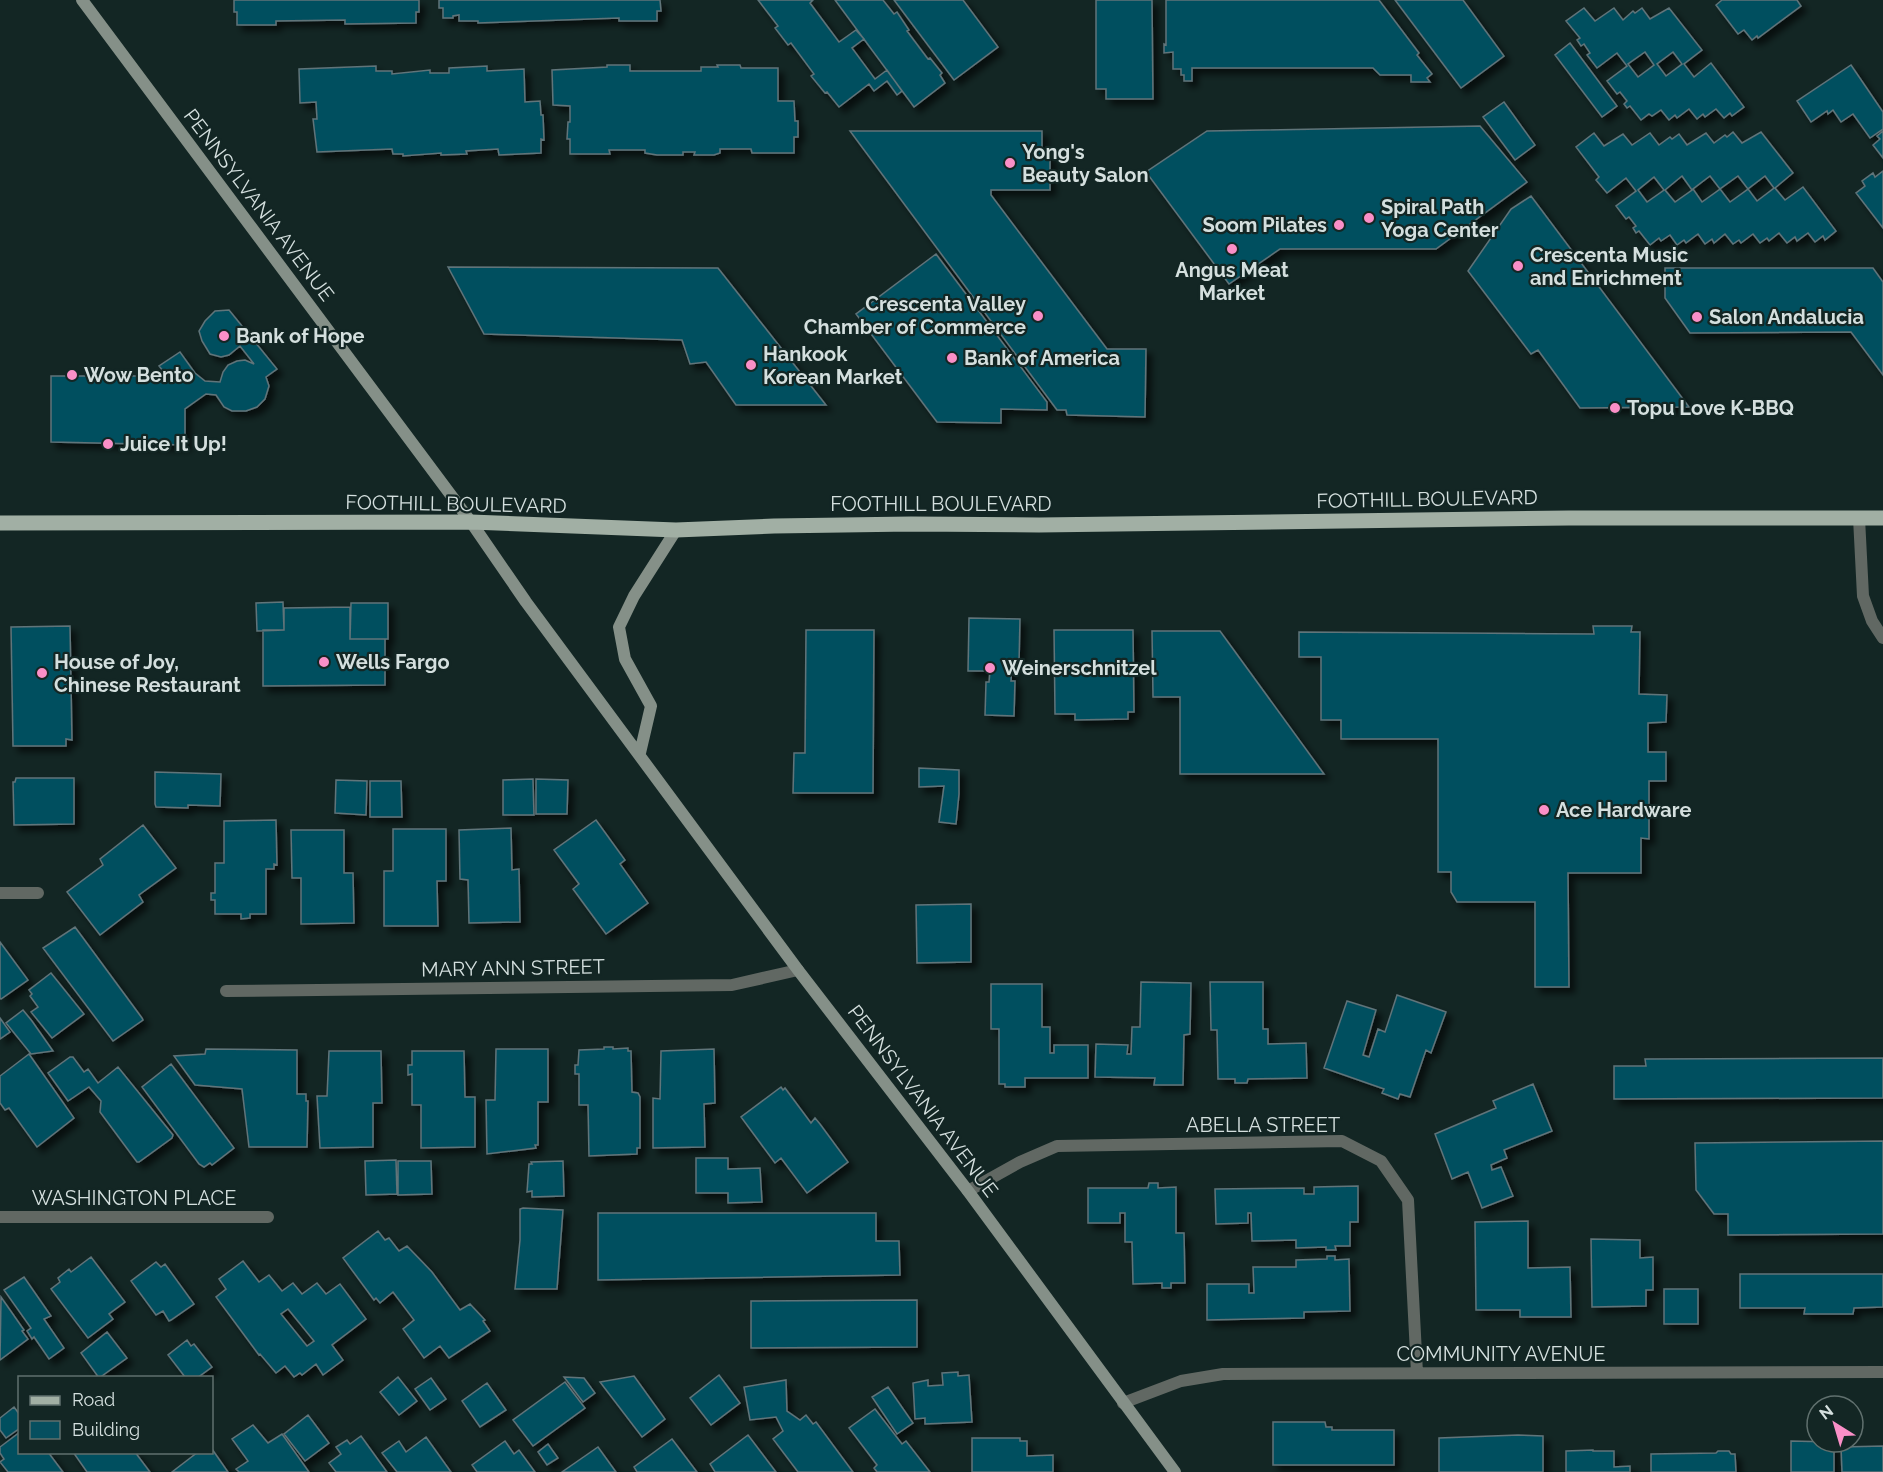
<svg xmlns="http://www.w3.org/2000/svg" width="1883" height="1472" viewBox="0 0 1883 1472" font-family="Raleway,sans-serif">
  <style>
    .building { fill: #064f5f; stroke: #60747a; stroke-width: 1.5; fill-rule: evenodd; filter: url(#shadow) }
    .lines { fill: none; stroke-linecap: round; stroke-linejoin: round }
    .street { stroke: #616863; stroke-width: 12 }
    .secondary { stroke: #859088; stroke-width: 12 }
    .primary { stroke: #a1afa4; stroke-width: 15 }
    .poi-dot { fill: #fa8fc7; stroke: #132624; stroke-width: 2 }
    .labels { text-anchor: middle; stroke-width: 4.5; stroke-linejoin: round; paint-order: stroke }
    .poi-label { font-size: 20px; font-weight: bold; fill: #d4dfde; stroke: #132624; text-anchor: start }
    .street-label { font-size: 20px; fill: #d4dfde; stroke: #132624 }
  </style>
  <defs>
    <filter id="shadow"><feDropShadow dx="5.5" dy="5.5" stdDeviation="3" flood-color="#0009"/></filter>
  </defs>
  <rect width="100%" height="100%" fill="#132624"/>
  <path class="building" d="M234 0H419V12H416V23L345 24V20L276 21V25H237V12H234Z
    M439 0H660L661 11H657V21H619V18L478 23V21H459V15L453 16V18H443V8H439Z
    M758 0H813L810 3 839 42 856 30 864 39 852 48 875 79 887 70 902 91 897 95 887 81 874 91 869 84 839 107 827 92 825 93 811 76 814 74 791 43 788 45 775 28 778 26Z
    M835 0H883L894 14 897 12 909 30 907 31 928 59 930 58 942 73 940 75 945 83 914 107Z
    M894 0H963L998 47 954 80Z
    M1096 0H1152L1153 99H1106V89H1096Z
    M1166 0H1379L1419 53 1417 55 1432 74 1427 78 1430 82H1411V75H1380L1373 68H1192V81H1184V75H1181V69H1173V52L1164 53V44L1166 45Z
    M1395 0H1463L1504 56 1461 88Z
    M1722 0H1797L1801 6 1758 38 1757 36 1752 40 1744 30 1738 34 1716 5Z
    M1584 8 1595 21 1614 8 1623 20 1633 11 1635 13 1642 8 1650 19 1669 8 1702 50 1684 64 1694 77 1711 63 1744 107 1732 116 1730 113 1724 118 1716 109 1705 117 1703 114 1697 119 1689 109 1677 118 1675 115 1669 120 1661 110 1652 116 1649 114 1641 120 1630 106 1627 108 1624 104 1627 101 1620 92 1617 94 1607 81 1627 66 1617 53 1597 68 1587 55 1590 53 1584 44 1581 46 1577 40 1580 38 1566 21ZM1645 52 1654 65 1638 77 1628 64ZM1673 52 1682 64 1666 76 1657 64Z
    M1570 43 1617 106 1602 117 1555 55Z
    M607 65H630V71H701V67H718L717 65H740L741 68H778V101H794L795 121H798V137H794V153H752L751 149H720V153L714 155H694L695 152H683V155H657L645 153V150H609L610 154H570V139H567L568 122H570V106L553 105 552 70 607 67Z
    M1851 65 1883 112V129L1870 138 1853 114 1841 122 1833 110 1828 114 1827 111 1811 122 1797 101Z
    M376 66V71H392V74L430 70V73H449V68L487 66V71L524 69 525 102 540 101 541 115H543L544 140 541 139V153L499 155 498 149 466 151 467 154 441 155V153L403 156V154H393L392 149 317 152 313 119H317L316 102 300 103 299 69Z
    M1504 102 1535 145 1515 160 1483 117Z
    M1480 126 1527 182 1436 249H1280L1229 284 1146 172 1207 131Z
    M850 131H1042V155H1050V190H991V195L1107 349H1146L1145 417 1067 415 1066 410H1057Z
    M1883 131V158L1873 145 1880 139 1877 136Z
    M1733 132 1742 143 1761 132 1793 173 1775 188 1785 200 1803 187 1836 231 1825 240 1823 236 1815 242 1808 233 1797 241 1795 237 1787 243 1779 233 1769 241 1767 238 1760 243 1753 234 1741 243 1739 240 1733 244 1725 234 1714 243 1712 239 1705 244 1698 234 1686 243 1684 240 1677 245 1670 235 1661 241 1659 238 1650 245 1639 231 1636 233 1633 228 1636 226 1629 217 1626 219 1616 206 1636 191 1626 178 1607 193 1596 180 1599 177 1576 147 1594 133 1604 146 1623 134 1632 145 1650 133 1659 145 1670 137 1672 139 1679 134 1687 145 1706 133 1714 143 1725 135 1727 137ZM1682 176 1692 190 1675 202 1665 190ZM1710 176 1720 189 1702 202 1693 189ZM1738 176 1748 189 1730 202 1720 189ZM1765 176 1774 188 1757 201 1748 189ZM1654 177 1664 190 1647 202 1638 190Z
    M1883 171V228L1856 193 1865 186 1862 181 1873 173 1875 177Z
    M1531 196 1689 407 1580 408 1538 350 1531 354 1468 271 1511 209Z
    M936 254 1047 402V410L1001 409V423L937 422 856 314Z
    M448 267 718 268 826 405H736L706 362 690 364 682 340 484 334Z
    M1665 268H1873L1883 282V375L1851 332 1690 333 1665 298Z
    M229 310 277 369 266 377 269 386 265 399 257 407 246 411H232L224 407 216 395 206 394 185 409V445L51 442V376H167L159 366 180 352 195 373 205 381 220 382 223 372 228 365 237 361 245 360 254 364 240 346 229 355 221 357 210 354 202 341 199 331 205 321 215 311Z
    M283 602 284 630 257 631 256 603Z
    M351 603H388V639H350Z
    M350 607V639H385V685L263 686V630H284V608Z
    M969 618 1020 619 1019 664H1012L1011 681H1015L1014 716 985 715 986 682H989L990 671H968Z
    M70 626 72 740 66 739V746H13L11 627Z
    M1593 626H1632L1631 632H1640L1639 694 1667 695 1666 722 1648 723V752H1666V781H1649V839L1641 838V873H1568L1569 987H1535V902H1457L1451 892V872H1438V739H1341V720H1321V657H1299V632L1594 634Z
    M806 630H874L873 793H793L794 753H805Z
    M1054 630H1133L1134 712H1128V719L1075 720V714H1055Z
    M1152 631H1220L1324 774H1180V697H1153Z
    M919 768 959 770V794L956 824 939 822 944 786 919 787Z
    M155 772 221 774 220 806 188 805V808L156 807 155 804Z
    M16 778H74V824L14 825 13 782H15Z
    M533 779 534 815H503V780Z
    M536 779 568 780 567 814H536Z
    M336 780 367 781 366 815 335 813Z
    M370 781H401L402 817H370Z
    M276 820 277 865 274 864V869H266V914H250V918L241 919V914H215V900H211V893H215V863H224V821Z
    M596 820 625 860 620 864 648 903 606 934 573 889 579 884 554 850Z
    M143 825 176 868 139 895 143 902 100 935 67 892 103 865 100 859Z
    M511 828 512 870 519 869 520 922 469 923 468 880 460 879 459 830Z
    M393 829H446V881H437L438 926H384V871H393Z
    M291 830H344V873H353L354 923 301 924V878H292Z
    M971 904V962L917 963 916 905Z
    M75 927 142 1018 143 1020 113 1041 43 948Z
    M0 942 28 980 1 999 0 998Z
    M51 973 84 1014 52 1038 31 1012 38 1007 30 996 32 994 29 990Z
    M1141 982 1191 983 1190 1034 1184 1035 1183 1085H1154L1155 1078 1095 1077 1096 1044 1128 1045 1127 1054H1131L1132 1027H1140Z
    M1210 982H1263V1029H1268V1044L1306 1043 1307 1078 1248 1079 1247 1083H1235V1079H1218L1217 1030H1211Z
    M991 984H1042V1027H1050V1053H1054V1045H1088V1078H1025V1087H1005V1084H999V1029H991Z
    M1397 995 1446 1012 1431 1053 1426 1050 1410 1097 1400 1094 1398 1099 1382 1093 1384 1089 1324 1068 1347 1001 1376 1010 1363 1055 1369 1057 1378 1029 1385 1032Z
    M23 1010 32 1021 53 1051 31 1054 6 1023Z
    M0 1018 10 1032 0 1039Z
    M604 1047H613V1049L628 1048V1051H631L632 1092 638 1093 640 1097V1148H637V1154L589 1156 588 1105H579V1074H575V1065H578L579 1050 604 1049Z
    M206 1049 297 1050V1094H306V1101H308L307 1147H249L242 1089 195 1085 174 1056 205 1054Z
    M496 1049H548V1102H538V1145H535L536 1148 487 1154 486 1100H495Z
    M714 1049 715 1103 704 1104 705 1147 653 1148V1098L660 1099 661 1051Z
    M329 1051H381L382 1103H373V1147L320 1148 317 1096H327Z
    M412 1051H464L465 1097H475V1147L421 1148V1105H412V1074L408 1075V1065H412Z
    M29 1054 74 1118 37 1147 9 1108 5 1110 0 1103V1076Z
    M70 1057H73L84 1072 88 1069 98 1083 118 1067 173 1135 172 1138 139 1162H137L100 1112 101 1101 89 1087 68 1101 48 1073Z
    M1883 1058V1098L1614 1099V1066H1646L1645 1059Z
    M171 1064 234 1148 212 1165 210 1163 204 1167 199 1164 142 1087Z
    M1533 1084 1552 1131 1504 1150 1507 1158 1491 1165 1492 1170 1501 1167 1513 1196 1482 1208 1468 1172 1452 1179 1435 1134 1496 1108 1493 1101Z
    M781 1087 783 1090 785 1088 811 1123 815 1118 820 1124 848 1162 807 1193 781 1158 775 1163 741 1117Z
    M1883 1141V1234L1728 1235V1214H1714L1696 1190 1695 1143Z
    M696 1158H728V1169L760 1168 762 1202 728 1203V1193H696Z
    M396 1160 397 1194 366 1195 365 1161Z
    M398 1161H431L432 1194 398 1195Z
    M563 1161 564 1196 532 1197V1191L527 1192 529 1164H532L531 1162Z
    M1149 1183H1158V1188L1176 1187V1233H1184L1185 1283H1171V1288H1162V1283L1133 1284 1132 1242H1125V1213H1120V1223H1088V1188H1148Z
    M1358 1186V1222H1350V1246H1335L1336 1250H1326V1247L1296 1248V1240L1252 1241 1251 1213H1248V1223L1216 1224 1215 1189 1304 1188V1194H1314V1187Z
    M523 1208 563 1210 557 1289H515L520 1240V1209Z
    M598 1213H876V1241H899L900 1275 598 1280Z
    M1528 1221V1268L1570 1267 1571 1317H1520V1310H1476L1475 1222Z
    M378 1231 385 1240 389 1238 399 1251 407 1246 432 1272 460 1310 470 1304 485 1320 483 1321 490 1331 449 1358 440 1346 424 1358 403 1329 414 1320 393 1292 380 1303 376 1298 374 1300 343 1258Z
    M1591 1239 1640 1240V1258L1653 1257V1290H1646V1306L1592 1307Z
    M1327 1256H1335V1260L1349 1259 1350 1311 1304 1312V1318L1207 1320V1284H1249V1293H1254L1253 1267H1296V1260L1327 1259Z
    M91 1257 125 1302 109 1314 113 1319 88 1338 51 1289 60 1282 58 1278 69 1269 71 1272Z
    M243 1261 259 1282 269 1275 282 1291 293 1283 302 1294 317 1283 326 1294 340 1284 366 1319 332 1345 343 1360 323 1375 316 1364 302 1375 300 1373 294 1377 285 1366 276 1373 260 1354 259 1355 216 1297 226 1289 219 1279ZM288 1309 314 1341 307 1346 281 1314Z
    M156 1262 161 1267 165 1264 194 1304 171 1320 169 1321 163 1311 156 1315 131 1281Z
    M1740 1274H1883V1307L1854 1308 1853 1314H1804L1805 1308H1740Z
    M24 1277 51 1316 44 1319 64 1348 49 1359 34 1337 32 1339 27 1331 31 1328 4 1290Z
    M1664 1289H1698V1324H1664Z
    M1 1297 24 1330 22 1331 28 1339 0 1360Z
    M917 1300V1347L751 1348V1301Z
    M107 1332 127 1358 99 1378 81 1353Z
    M187 1340 191 1346 194 1344 212 1367 197 1378 185 1377 168 1355Z
    M958 1372V1376L969 1375 972 1422 925 1424V1418L915 1419 913 1383 928 1380V1386L943 1385 942 1373Z
    M719 1375 740 1403 711 1425 690 1398Z
    M634 1376 665 1419 642 1437 600 1382Z
    M398 1377 417 1401 399 1415 380 1392Z
    M564 1377 584 1378 595 1393 583 1402Z
    M431 1378 446 1399 430 1410 415 1389Z
    M786 1380 787 1411 800 1420 806 1415 813 1424 816 1422 853 1472H798L773 1439 783 1431 776 1417 750 1420 744 1387Z
    M565 1382 585 1408 533 1446 513 1420Z
    M487 1383 506 1410 480 1427 462 1401Z
    M888 1387 913 1423 897 1434 872 1397Z
    M14 1407 20 1415V1428L6 1438 0 1430V1418Z
    M875 1409 902 1444 906 1441 930 1472H877L874 1468 877 1465 849 1428Z
    M308 1415 329 1443 305 1461 284 1434Z
    M1273 1422H1325L1326 1427H1332V1430H1394V1465H1273Z
    M253 1425 268 1443 282 1434 309 1472H239L236 1469 248 1461 232 1439Z
    M20 1432V1452H48L63 1472H8L0 1462 4 1459 0 1453V1447Z
    M748 1435 776 1472H715L710 1464Z
    M1518 1435 1543 1436V1472H1439V1438Z
    M361 1436 387 1472H336L329 1463 341 1454 336 1447 347 1440 350 1444Z
    M426 1437 451 1472H397L382 1453 399 1441 406 1452Z
    M972 1438H1020V1441H1027V1456L1053 1455V1472H972Z
    M672 1439 697 1472H637L634 1467Z
    M505 1441 514 1454 519 1450 535 1472H477L472 1465Z
    M1791 1441 1834 1442V1472H1791Z
    M548 1444 558 1458 547 1465 538 1452Z
    M1883 1446V1472H1842L1841 1447Z
    M598 1447 616 1472H562Z
    M212 1449 228 1472H172L198 1452H212Z
    M1593 1450V1451H1614V1467L1630 1466V1472H1566V1451Z
    M1718 1451H1729L1731 1454H1735L1736 1472H1651V1454L1716 1453Z
    M73 1452H135L150 1472H87Z"/>
  <g class="lines">
    <path class="street" d="M1859 518 1863 596 1872 621 1883 638
      M0 893H38
      M226 991 732 985 798 970
      M968 1191 1020 1162 1057 1146 1342 1141 1381 1161 1408 1200 1417 1373
      M0 1217H268
      M1123 1403 1181 1381 1223 1374 1883 1372"/>
    <path class="secondary" d="M82 0 471 522 526 602 798 970 968 1191 1175 1472
      M640 753 651 706 625 659 619 627 634 596 676 530"/>
    <path class="primary" d="M0 523 471 522 676 530 774 526 911 524 1039 525 1569 518H1883"/>
  </g>
  <g class="poi-dot">
    <circle cx="1010" cy="163" r="6"/>
    <circle cx="1369" cy="218" r="6"/>
    <circle cx="1339" cy="225" r="6"/>
    <circle cx="1232" cy="249" r="6"/>
    <circle cx="1518" cy="266" r="6"/>
    <circle cx="1038" cy="316" r="6"/>
    <circle cx="1697" cy="317" r="6"/>
    <circle cx="224" cy="336" r="6"/>
    <circle cx="952" cy="358" r="6"/>
    <circle cx="751" cy="365" r="6"/>
    <circle cx="72" cy="375" r="6"/>
    <circle cx="1615" cy="408" r="6"/>
    <circle cx="108" cy="444" r="6"/>
    <circle cx="324" cy="662" r="6"/>
    <circle cx="990" cy="668" r="6"/>
    <circle cx="42" cy="673" r="6"/>
    <circle cx="1544" cy="810" r="6"/>
  </g>
  <g class="labels">
    <g class="poi-label">
      <text x="1022" y="159">Yong's<tspan x="1022" dy="23">Beauty Salon</tspan></text>
      <text x="1381" y="214">Spiral Path<tspan x="1381" dy="23">Yoga Center</tspan></text>
      <text x="1327" y="232" text-anchor="end">Soom Pilates</text>
      <text x="1530" y="262">Crescenta Music<tspan x="1530" dy="23">and Enrichment</tspan></text>
      <text x="1232" y="277" text-anchor="middle">Angus Meat<tspan x="1232" dy="23">Market</tspan></text>
      <text x="1026" y="311" text-anchor="end">Crescenta Valley<tspan x="1026" dy="23">Chamber of Commerce</tspan></text>
      <text x="1709" y="324">Salon Andalucia</text>
      <text x="236" y="343">Bank of Hope</text>
      <text x="763" y="361">Hankook<tspan x="763" dy="23">Korean Market</tspan></text>
      <text x="964" y="365">Bank of America</text>
      <text x="84" y="382">Wow Bento</text>
      <text x="1627" y="415">Topu Love K-BBQ</text>
      <text x="120" y="451">Juice It Up!</text>
      <text x="54" y="669">House of Joy,<tspan x="54" dy="23">Chinese Restaurant</tspan></text>
      <text x="336" y="669">Wells Fargo</text>
      <text x="1002" y="675">Weinerschnitzel</text>
      <text x="1556" y="817">Ace Hardware</text>
    </g>
    <g class="street-label">
      <text transform="translate(259 205) rotate(53)" y="7">PENNSYLVANIA AVENUE</text>
      <text transform="translate(1427 499) rotate(-1)" y="7">FOOTHILL BOULEVARD</text>
      <text transform="translate(456 504) rotate(1)" y="7">FOOTHILL BOULEVARD</text>
      <text x="941" y="511">FOOTHILL BOULEVARD</text>
      <text transform="translate(513 968) rotate(-1)" y="7">MARY ANN STREET</text>
      <text transform="translate(923 1101) rotate(53)" y="7">PENNSYLVANIA AVENUE</text>
      <text x="1263" y="1132">ABELLA STREET</text>
      <text x="134" y="1205">WASHINGTON PLACE</text>
      <text x="1501" y="1361">COMMUNITY AVENUE</text>
    </g>
  </g>
  <rect x="18" y="1376" width="195" height="78" fill="#132624" stroke="#60706e" stroke-width="1.5"/>
  <rect x="30" y="1396" width="30" height="9" fill="#a1afa4" stroke="#60706e" stroke-width="1.5"/>
  <text x="72" y="1406" font-size="18" fill="#d4dfde">Road</text>
  <rect x="30" y="1421" width="30" height="18" fill="#064f5f" stroke="#60706e" stroke-width="1.5"/>
  <text x="72" y="1436" font-size="18" fill="#d4dfde">Building</text>
  <g transform="translate(1835 1424) rotate(323)"><circle r="28" fill="#132624" stroke="#60706e" stroke-width="1.5"/>
  <path d="M0-4.5L10 22L0 15L-10 22Z" fill="#fa8fc7"/>
  <text y="-9" font-size="16" font-weight="bold" text-anchor="middle" fill="#d4dfde">N</text>
  </g>
</svg>
